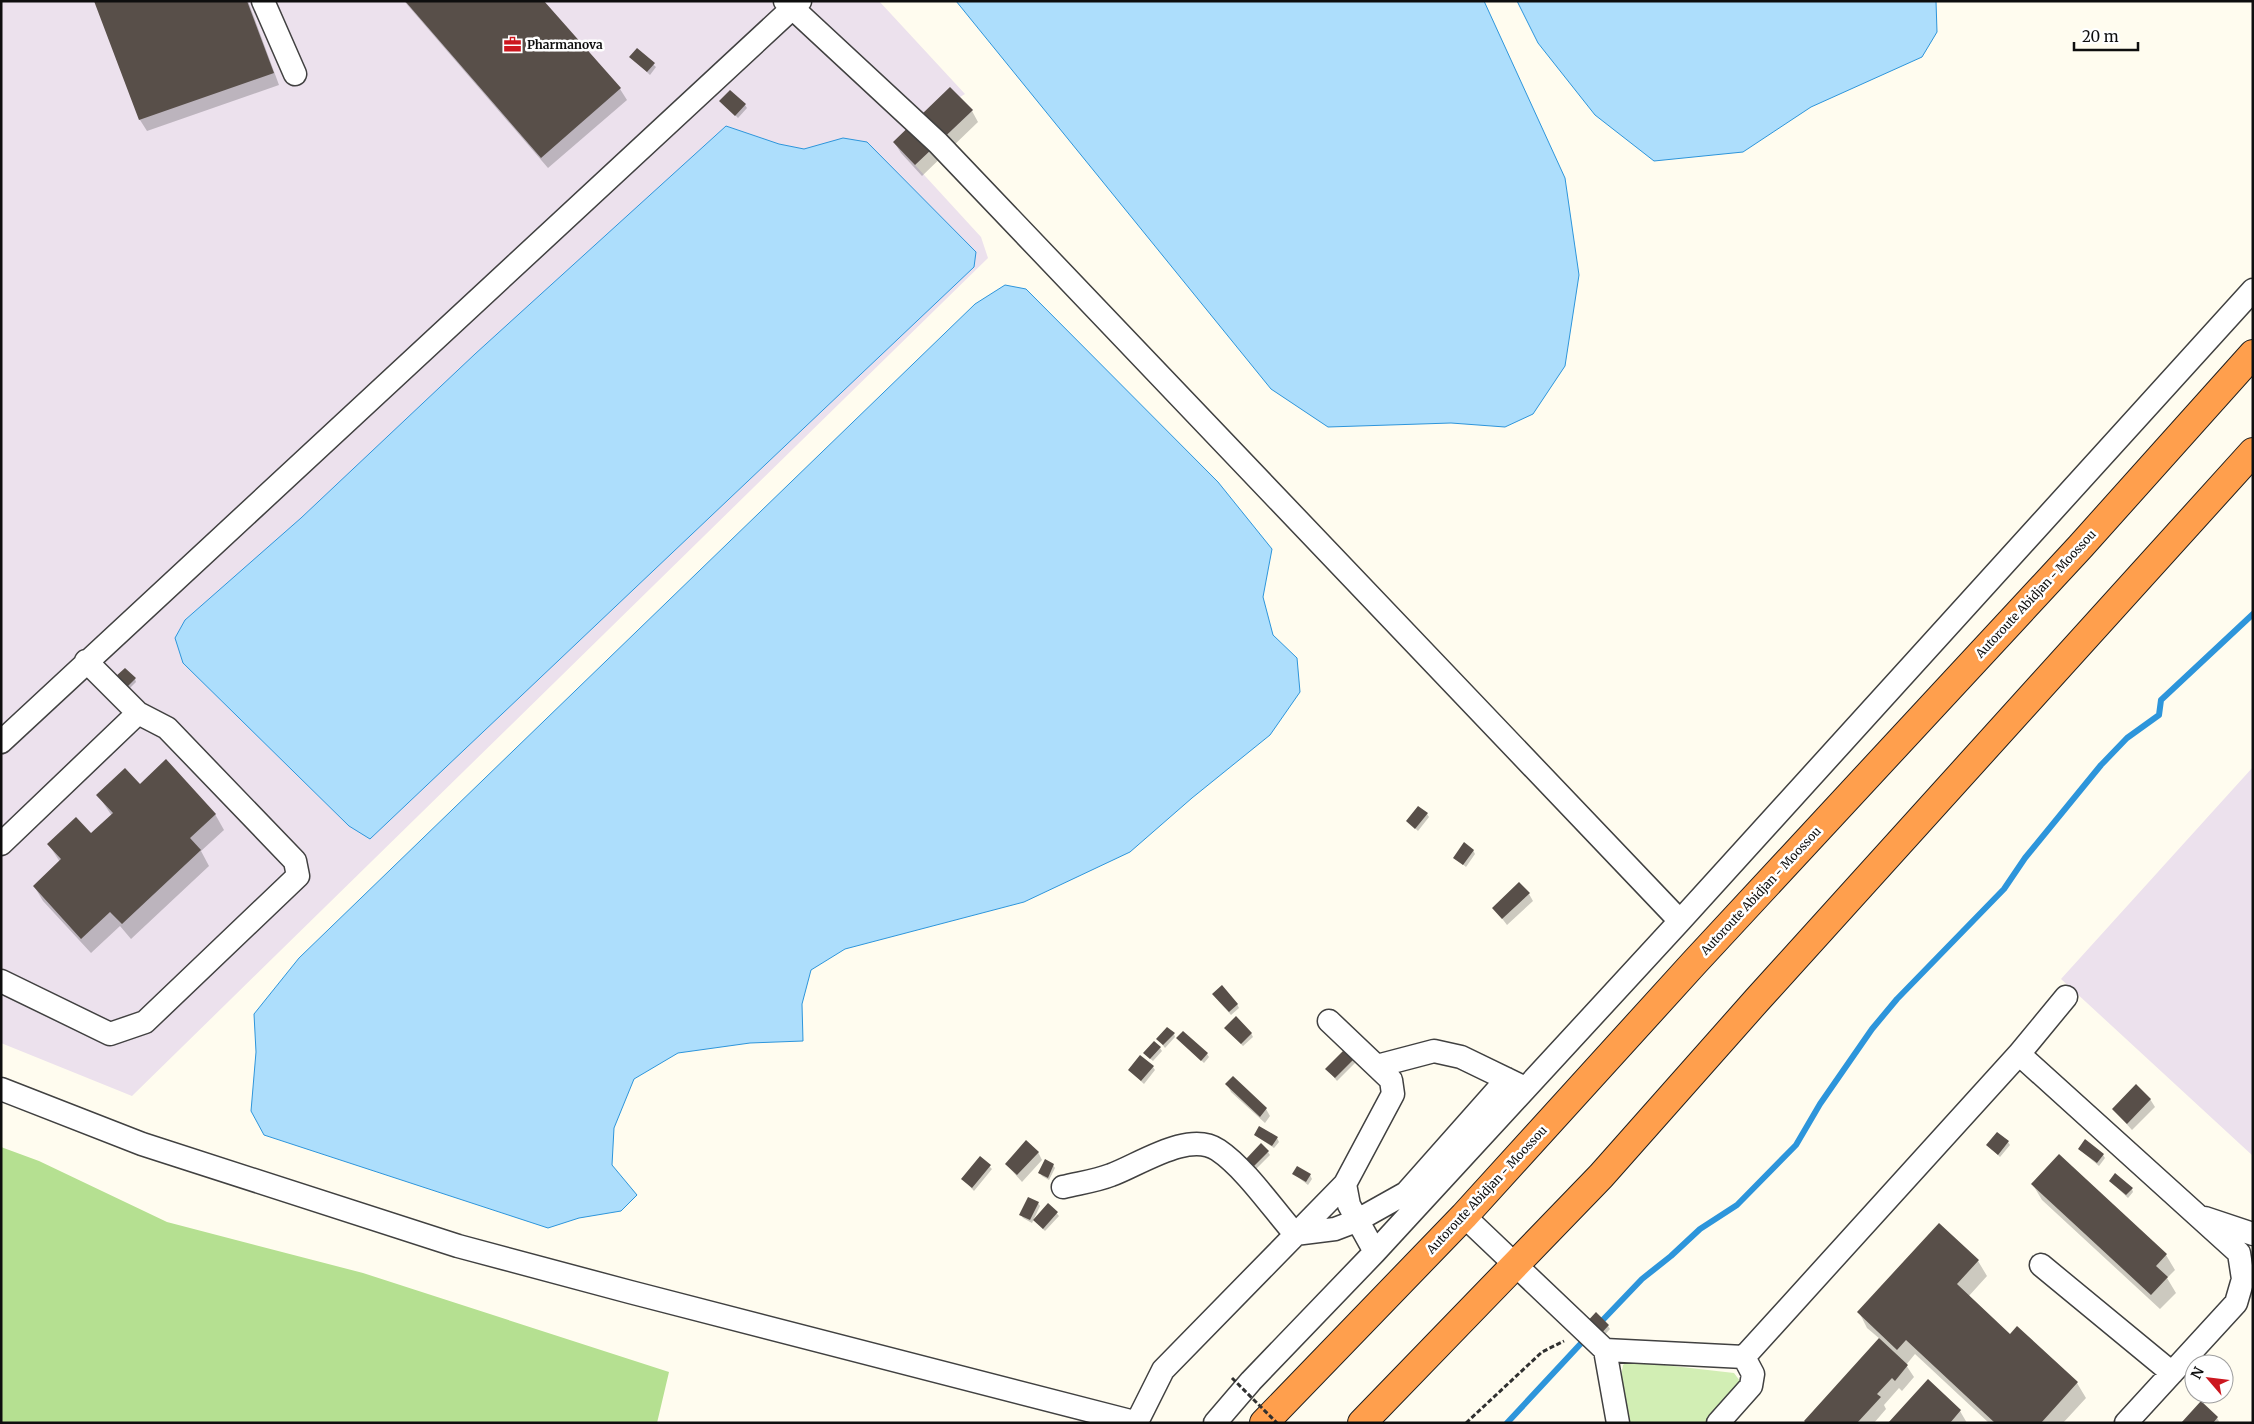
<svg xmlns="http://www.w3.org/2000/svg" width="2254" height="1424" viewBox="0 0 2254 1424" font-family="Merriweather,serif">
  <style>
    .industrial { fill: #ece1ed }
    .green { fill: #d2eeb4 }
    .forest { fill: #b5e091 }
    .water { fill: #addefc; stroke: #2d95db }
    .shadow { fill: #0003 }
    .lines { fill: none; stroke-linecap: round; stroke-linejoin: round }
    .stream { stroke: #2d95db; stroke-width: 6 }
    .building { fill: #584f49 }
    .minor-casing { stroke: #414141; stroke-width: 25 }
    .highway-casing { stroke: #1f1f1f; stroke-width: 30 }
    .path { stroke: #303030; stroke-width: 3; stroke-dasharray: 5 2.5; stroke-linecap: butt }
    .minor { stroke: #fff; stroke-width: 22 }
    .highway { stroke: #ff9f4d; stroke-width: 28 }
    .path-bridge { stroke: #303030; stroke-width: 3; stroke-dasharray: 5 2.5; stroke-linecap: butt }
    .labels { text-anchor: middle; stroke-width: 5; stroke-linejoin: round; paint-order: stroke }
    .poi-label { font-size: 12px; font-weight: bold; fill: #0e0e0e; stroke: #fff; text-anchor: start }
    .street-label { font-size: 12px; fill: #0e0e0e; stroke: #fff }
  </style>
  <rect width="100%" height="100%" fill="#fffcef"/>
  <path class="industrial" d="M1 1H879L965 94 960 97 973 110 915 165 981 237 988 258 132 1096 1 1043Z
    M2253 767V1156L2061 979Z"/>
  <path class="green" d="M1629 1361 1734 1373 1740 1381 1739 1389 1708 1423H1630L1621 1377 1623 1365Z"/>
  <path class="forest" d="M1 1147 39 1161 167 1222 363 1273 669 1372 657 1423H1Z"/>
  <path class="water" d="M956 1H1484L1565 178 1579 275 1565 366 1533 414 1505 427 1451 423 1328 427 1271 389Z
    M1517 1H1936L1937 32 1922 57 1811 107 1743 152 1654 161 1595 115 1538 43Z
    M726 126 779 144 804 149 843 138 867 142 976 252 974 267 370 839 349 826 183 663 175 638 185 620 301 518 475 354Z
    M1005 285 1026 289 1218 482 1272 549 1263 597 1273 635 1297 658 1300 692 1270 735 1192 798 1130 852 1024 902 845 949 811 970 802 1004 803 1041 750 1043 678 1053 634 1079 614 1128 612 1165 637 1195 621 1211 579 1218 548 1228 264 1135 251 1111 256 1052 254 1014 299 958 975 304Z"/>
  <path class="shadow" d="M95 1H248L279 85 147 131 140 120Z
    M404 1H542L620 89 627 100 548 168Z
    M637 50 656 67 650 75 631 57Z
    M721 101 745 105 747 108 738 118Z
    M972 111 978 122 922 176 901 153 894 142Z
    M135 679 136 682 128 690 119 680Z
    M140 786 215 814 224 830 201 851 209 866 131 939 120 926 91 953 43 901 34 886 60 862 49 845 91 835 112 816 98 795Z
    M1427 814 1429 817 1418 831 1408 821Z
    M1473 850 1475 854 1466 867 1455 858Z
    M1529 894 1533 901 1507 925 1494 908Z
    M1215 997 1237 1004 1239 1008 1231 1015Z
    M1228 1031 1251 1033 1253 1037 1243 1046Z
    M1174 1034 1175 1037 1165 1048 1158 1039Z
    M1178 1038 1207 1054 1209 1057 1204 1063Z
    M1160 1048 1162 1051 1153 1061 1147 1056Z
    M1347 1049 1357 1061 1337 1081 1327 1069Z
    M1153 1067 1155 1070 1144 1084 1129 1070Z
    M1233 1078 1266 1109 1270 1116 1265 1123 1231 1092 1227 1084Z
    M2150 1099 2155 1107 2132 1130 2113 1109Z
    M1255 1135 1277 1138 1279 1142 1274 1148Z
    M2008 1142 2010 1145 2000 1157 1988 1145Z
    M2079 1149 2103 1155 2105 1158 2099 1166Z
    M1038 1152 1042 1160 1022 1182 1006 1164Z
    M1268 1152 1270 1155 1256 1169 1249 1162Z
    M981 1158 992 1169 974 1191 963 1179Z
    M1053 1165 1055 1168 1049 1180 1042 1176 1040 1173Z
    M1294 1174 1310 1175 1312 1179 1308 1185Z
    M2110 1181 2132 1189 2133 1192 2128 1198Z
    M2033 1185 2166 1255 2175 1270 2167 1278 2176 1293 2160 1309 2042 1200Z
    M1038 1203 1040 1206 1032 1223 1023 1218 1021 1215Z
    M1048 1204 1059 1216 1045 1231 1034 1220Z
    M1978 1261 1987 1276 1968 1297 2010 1336 2017 1328 2077 1383 2086 1398 2063 1423H1989L1915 1354 1906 1365 1914 1377 1902 1391 1899 1388 1884 1405 1886 1409 1874 1423H1806L1880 1339 1867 1328 1859 1312Z
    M1608 1326 1610 1329 1600 1340 1587 1329Z
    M1928 1381 1960 1411 1967 1423H1890Z
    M2217 1418 2220 1423H2183Z"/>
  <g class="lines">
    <path class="stream" d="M1598 1325 1642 1279 1671 1256 1700 1229 1737 1205 1796 1145 1820 1104 1872 1029 1897 999 2004 889 2025 858 2101 765 2127 738 2159 715 2161 700 2253 614
      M1507 1423 1586 1338"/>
  </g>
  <path class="building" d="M94 1H247L274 73 139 120Z
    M405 1H544L621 88 541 158Z
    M637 48 655 63 647 72 629 57Z
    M950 87 973 110 915 165 893 142Z
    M730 90 746 104 735 116 719 101Z
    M125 668 136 678 126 688 115 677Z
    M166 759 216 814 190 838 201 850 122 924 110 912 81 939 33 886 61 859 47 844 76 817 91 833 113 813 96 795 125 768 140 784Z
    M1418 806 1428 813 1415 829 1406 821Z
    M1464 842 1474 850 1463 865 1453 858Z
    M1519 882 1530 893 1502 919 1492 908Z
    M1222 985 1238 1004 1229 1012 1212 994Z
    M1236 1016 1252 1033 1241 1044 1224 1028Z
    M1167 1027 1175 1033 1163 1045 1156 1039Z
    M1183 1031 1208 1053 1201 1061 1176 1038Z
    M1154 1041 1161 1047 1150 1059 1143 1053Z
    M1347 1047 1356 1057 1335 1078 1325 1069Z
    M1140 1055 1154 1066 1141 1081 1128 1070Z
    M1233 1076 1267 1108 1260 1117 1225 1084Z
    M2136 1084 2151 1099 2127 1124 2112 1109Z
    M1259 1126 1278 1137 1272 1146 1254 1135Z
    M1997 1132 2009 1141 1998 1155 1986 1145Z
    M2085 1139 2104 1154 2097 1163 2078 1149Z
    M1026 1140 1039 1152 1017 1175 1005 1164Z
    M1261 1143 1269 1151 1254 1166 1246 1159Z
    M2059 1154 2167 1254 2156 1266 2168 1277 2151 1295 2031 1184Z
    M980 1156 991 1165 972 1188 961 1179Z
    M1045 1159 1054 1164 1048 1178 1038 1173Z
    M1297 1166 1311 1174 1306 1182 1292 1174Z
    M2115 1173 2133 1188 2126 1195 2109 1181Z
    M1028 1197 1039 1202 1030 1220 1019 1215Z
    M1048 1203 1058 1212 1043 1229 1033 1220Z
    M1939 1223 1979 1260 1957 1284 2010 1334 2017 1326 2078 1382 2041 1423H1995L1906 1340 1897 1350 1857 1312Z
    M1596 1312 1609 1325 1597 1338 1584 1325Z
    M1879 1338 1908 1365 1895 1381 1892 1378 1877 1394 1881 1397 1857 1423H1806L1804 1421Z
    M1928 1379 1961 1410 1950 1423H1888Z
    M2201 1401 2218 1417 2213 1423H2181Z"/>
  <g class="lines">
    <defs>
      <path id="minor" d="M263 1 295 74
        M785 1 938 143 1680 921
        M1 742 800 1
        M1 844 138 713
        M1 981 110 1034 145 1022 298 876 295 861 167 728 138 713 86 661
        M2019 1054 2239 1253 2243 1279 2236 1303 2126 1423
        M1377 1066 1434 1051 1461 1057 1525 1088
        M1 1089 142 1144 458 1246 630 1292 1138 1423
        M1345 1184 1349 1205 1375 1252
        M1063 1187C1079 1183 1096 1181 1111 1175 1139 1165 1189 1130 1218 1150 1245 1168 1273 1209 1295 1234L1335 1229 1356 1221 1406 1193 1435 1186
        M1406 1193 1507 1079
        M1464 1216 1605 1350 1618 1423
        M2205 1218 2253 1234
        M2041 1265 2172 1373
        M1605 1350 1744 1357
        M1744 1357 2019 1054 2066 997
        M1137 1422 1163 1370 1345 1184 1393 1094 1391 1080 1329 1021
        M1215 1423 1251 1381 1375 1252 1680 921 2253 290
        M1718 1423 1751 1386 1753 1374 1744 1357"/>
      <path id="highway" d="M1264 1423 1464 1216 1694 963 2080 547 2253 354
        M1362 1423 1601 1176 1757 1000 2253 452"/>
    </defs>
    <use href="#minor" class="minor-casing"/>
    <use href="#highway" class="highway-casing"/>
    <path class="path" d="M1466 1423 1542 1352 1564 1341"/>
    <use href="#minor" class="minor"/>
    <use href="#highway" class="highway"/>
    <path class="path-bridge" d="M1232 1378 1277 1423"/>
  </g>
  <defs>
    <symbol id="office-bare" viewBox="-9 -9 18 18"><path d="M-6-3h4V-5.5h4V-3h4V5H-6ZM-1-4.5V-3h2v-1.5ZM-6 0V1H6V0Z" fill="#cc171f" stroke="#fff" stroke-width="2.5" paint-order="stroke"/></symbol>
  </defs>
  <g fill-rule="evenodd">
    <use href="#office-bare" x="500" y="32" width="25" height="25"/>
  </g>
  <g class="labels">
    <g class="poi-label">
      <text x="527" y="49">Pharmanova</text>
    </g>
    <g class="street-label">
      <text transform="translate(2036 594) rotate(-47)" y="4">Autoroute Abidjan - Moossou</text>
      <text transform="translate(1761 891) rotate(-47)" y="4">Autoroute Abidjan - Moossou</text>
      <text transform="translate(1487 1190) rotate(-47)" y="4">Autoroute Abidjan - Moossou</text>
    </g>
  </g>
  <rect width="2254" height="1424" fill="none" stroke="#0e0e0e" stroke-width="5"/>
  <g transform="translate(2209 1379) rotate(298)"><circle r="24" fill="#ffffff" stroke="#9f9f9f"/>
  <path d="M0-4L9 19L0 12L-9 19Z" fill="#cc171f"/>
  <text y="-8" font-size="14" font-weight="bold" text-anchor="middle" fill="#0e0e0e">N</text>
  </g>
  <path d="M2074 42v8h64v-8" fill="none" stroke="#0e0e0e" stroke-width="2.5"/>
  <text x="2082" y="42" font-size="15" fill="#0e0e0e" stroke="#ffffff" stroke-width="4" paint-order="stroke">20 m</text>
</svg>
